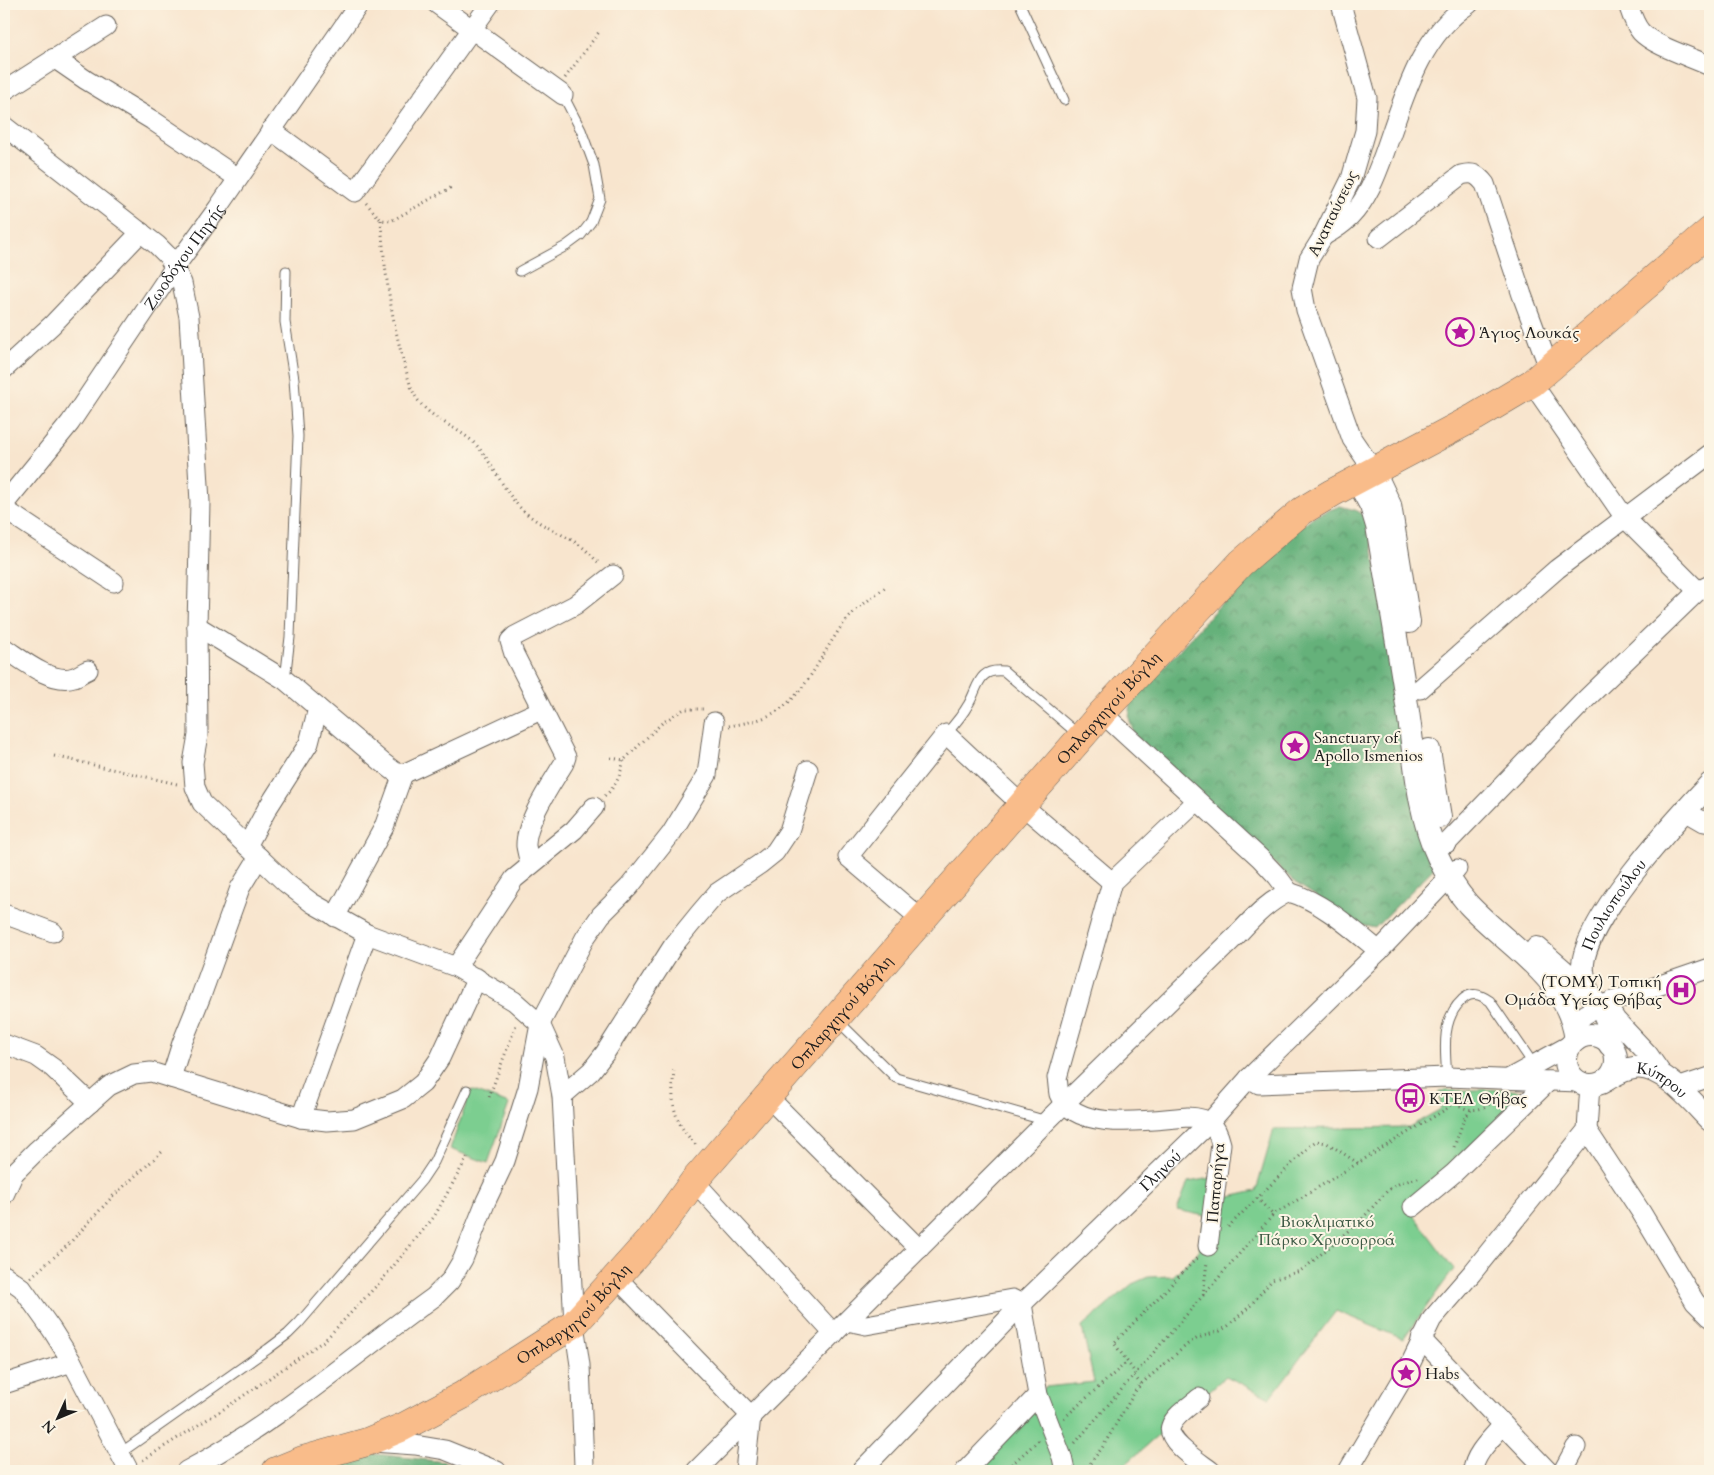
<svg xmlns="http://www.w3.org/2000/svg" width="1714" height="1475" viewBox="0 0 1714 1475" font-family="Cardo,serif">
  <style>
    .green { fill: #7cce90; stroke: #4c7556 }
    .forest { fill: url(#forest-crowns); stroke: #40664b }
    .lines { fill: none; stroke-linecap: round; stroke-linejoin: round }
    .service-casing { stroke: #69625a; stroke-width: 11 }
    .minor-casing { stroke: #69625a; stroke-width: 21 }
    .tertiary-casing { stroke: #69625a; stroke-width: 24 }
    .primary-casing { stroke: #69625a; stroke-width: 29 }
    .path { stroke: #69625a; stroke-width: 3; stroke-dasharray: 1 4; stroke-linecap: butt }
    .service { stroke: #fff; stroke-width: 9 }
    .minor { stroke: #fff; stroke-width: 19 }
    .tertiary { stroke: #fff; stroke-width: 22 }
    .primary { stroke: #f9bc8a; stroke-width: 28 }
    .labels { text-anchor: middle; stroke-width: 4; stroke-linejoin: round; paint-order: stroke }
    .street-label { font-size: 16px; fill: #1c1c1c; stroke: #fcf5e5 }
    .poi-label { font-size: 16px; fill: #1c1c1c; stroke: #fcf5e5; text-anchor: start }
    .park-label { font-size: 16px; fill: #3e5a45; stroke: #fcf5e5 }
  </style>
  <defs>
    <pattern id="forest-crowns" width="20" height="18" patternUnits="userSpaceOnUse" patternTransform="scale(1.25)"><rect width="20" height="18" fill="#65b17a"/><path d="M2 6a3 3 0 1 1 6 0M12 15a3 3 0 1 1 6 0" fill="none" stroke="#528f63"/></pattern>
  </defs>
  <rect width="100%" height="100%" fill="#fcf5e5"/>
  <filter id="ink" filterUnits="userSpaceOnUse"><feTurbulence type="fractalNoise" baseFrequency=".02" numOctaves="2"/><feDisplacementMap in="SourceGraphic" scale="10" xChannelSelector="R" yChannelSelector="G"/><feConvolveMatrix kernelMatrix="1 2 1 2 8 2 1 2 1" color-interpolation-filters="sRGB"/></filter>
  <filter id="wash" filterUnits="userSpaceOnUse"><feTurbulence type="fractalNoise" baseFrequency=".0096" numOctaves="4" result="noise"/><feDisplacementMap in="SourceGraphic" scale="20" xChannelSelector="R" yChannelSelector="G"/><feGaussianBlur stdDeviation="1.12" result="paint"/><feColorMatrix in="noise" values="0 0 0 0 0 0 0 0 0 0 0 0 0 0 0 0 0 1.4 0 .05"/><feComposite in="paint" operator="in"/></filter>
  <g filter="url(#wash)">
    <rect width="100%" height="100%" fill="#f8e5ce"/>
    <path class="green" d="M1505 1089 1530 1093 1406 1205 1454 1269 1403 1339 1336 1311 1270 1398 1226 1376 1118 1471H973L1045 1387 1094 1382 1082 1327 1132 1284 1148 1277 1173 1276 1198 1252 1205 1216 1177 1210 1188 1182 1217 1177 1212 1201 1256 1191 1274 1129 1409 1127 1441 1109 1440 1091Z
      M471 1090 509 1104 488 1163 450 1149Z"/>
    <path class="forest" d="M1340 506 1355 510 1366 517 1437 865 1375 928 1361 925 1297 884 1134 735 1129 718 1131 703 1266 554 1314 516Z
      M367 1453 445 1462 464 1471H313Z"/>
  </g>
  <g filter="url(#ink)">
    <g class="lines">
      <defs>
        <path id="service" d="M1020 4 1064 100
          M520 271 566 246 581 235 591 222 600 199 594 165 581 130 563 95
          M285 680 290 637 298 436 294 379 285 322 286 271
          M946 734C954 725 962 716 968 705 979 687 977 668 1004 671L1079 735
          M837 1020 896 1078 1047 1121
          M1447 1077C1445 1051 1441 1019 1462 1000 1471 991 1480 994 1490 1001L1534 1065
          M119 1454 268 1349 288 1334 299 1323 422 1180 434 1162 467 1090"/>
        <g id="minor">
          <path d="M437 4 563 95"/>
          <path d="M1341 4 1367 98 1365 131 1351 179 1322 238 1309 259 1302 288 1306 310 1352 439 1374 471"/>
          <path d="M1628 4C1631 13 1634 24 1641 32 1654 46 1691 57 1710 66"/>
          <path d="M54 58 86 80 152 120 238 178"/>
          <path d="M4 91 106 26"/>
          <path d="M4 126 157 245 168 256 182 283 189 317 200 502 197 626 198 735 193 763 195 787 202 803 286 883 312 903 367 934 456 967 514 1001 540 1024 555 1057 562 1096 574 1324 580 1365 584 1466 582 1471"/>
          <path d="M271 130 355 192 490 4"/>
          <path d="M1325 235C1334 230 1343 224 1350 217 1367 200 1376 176 1384 154 1403 101 1419 36 1469 4"/>
          <path d="M1379 238 1461 175C1473 172 1477 174 1485 184L1522 295 1549 368"/>
          <path d="M4 369 52 325 141 232"/>
          <path d="M1532 383 1625 518 1698 591"/>
          <path id="s1" d="M4 504 70 423 174 268 218 208 359 4"/>
          <path d="M4 509 114 582"/>
          <path d="M197 626 285 680 382 762 395 772 403 774 541 710"/>
          <path d="M4 648C21 659 52 685 74 677 78 676 83 672 88 670"/>
          <path d="M1420 689 1557 569 1710 454"/>
          <path d="M1102 713 1260 858 1277 876 1289 892"/>
          <path d="M1197 801 1112 882 1057 1078C1058 1083 1058 1089 1059 1094 1075 1134 1155 1119 1188 1117 1210 1118 1216 1124 1221 1144L1208 1246"/>
          <path d="M1685 811 1704 822 1710 823"/>
          <path d="M1447 843 1586 699 1698 591 1710 585"/>
          <path d="M247 846 267 809 309 743 318 708"/>
          <path d="M530 865C529 859 527 852 526 846 525 822 552 783 564 763L566 757 514 654 510 641 515 636 575 605 613 575"/>
          <path d="M4 914 53 932"/>
          <path d="M335 917 384 827 403 774"/>
          <path d="M922 920 848 857 946 734 1022 805 1112 882"/>
          <path d="M456 967 514 879 574 830 594 807"/>
          <path d="M1612 1001 1611 1012 1616 1020 1648 1054 1664 1077"/>
          <path d="M1574 1025 1584 1015 1599 1006 1710 968"/>
          <path d="M4 1044 36 1056 53 1068 90 1103"/>
          <path d="M171 1078 182 1043 201 996 240 888 259 857"/>
          <path d="M1249 1078 1259 1084 1447 1077 1579 1082"/>
          <path d="M1510 1078 1570 1045"/>
          <path d="M1677 1088 1710 1077"/>
          <path d="M562 1096 591 1071 605 1053 673 946 699 914 717 893 760 864 775 852 789 831 808 770"/>
          <path d="M767 1096 919 1249"/>
          <path d="M301 1118 367 934"/>
          <path d="M1587 1130 1641 1212 1695 1302 1710 1317"/>
          <path d="M694 1181 834 1334"/>
          <path d="M4 1195 14 1173 37 1150 109 1086 134 1074 151 1072 301 1118 327 1121 354 1119 403 1099 423 1083 440 1058 477 978"/>
          <path d="M1413 1207 1454 1173 1549 1081"/>
          <path d="M4 1275 22 1288 52 1330 72 1362 129 1471"/>
          <path d="M617 1278 751 1416 745 1471"/>
          <path d="M1022 1304 1038 1395 1062 1457 1065 1471"/>
          <path d="M847 1321 866 1325 1012 1299 1022 1304"/>
          <path d="M1421 1339 1548 1471"/>
          <path d="M4 1384 72 1362"/>
          <path d="M1199 1398C1190 1406 1175 1415 1171 1426 1165 1441 1201 1463 1211 1471"/>
          <path d="M373 1442 415 1445 445 1450 497 1471"/>
          <path d="M186 1471C275 1424 352 1356 434 1297L450 1281 463 1259 486 1201 505 1161 528 1088 540 1024 585 938 601 915 629 887 671 834 707 775 714 722"/>
          <path d="M696 1471 1065 1103 1236 936C1253 918 1267 902 1289 892 1323 902 1352 929 1379 951"/>
          <path id="s2" d="M861 1471 1022 1304 1210 1122 1249 1078 1379 951 1457 869"/>
          <path d="M965 1471 1038 1395"/>
          <path d="M1348 1471 1406 1373 1432 1319 1472 1273 1587 1130 1590 1085"/>
          <path d="M1473 1471C1474 1454 1492 1438 1503 1425"/>
          <path d="M1563 1471 1576 1447"/>
        </g>
        <g id="tertiary">
          <path d="M1374 471 1390 505 1409 622"/>
          <path d="M1357 480 1371 506 1377 526C1387 586 1398 645 1407 705 1415 755 1416 809 1438 857 1446 874 1456 890 1468 904 1508 947 1568 977 1576 1040"/>
          <path d="M1429 750 1440 817"/>
          <path d="M1537 948 1589 993"/>
          <circle cx="1591" cy="1060" r="25"/>
          <path id="s3" d="M1610 1045C1609 1035 1609 1024 1604 1015 1600 1007 1593 1001 1589 993 1585 987 1584 978 1583 971 1578 925 1678 818 1710 784"/>
          <path id="s4" d="M1606 1080C1615 1075 1624 1069 1634 1068 1661 1063 1693 1103 1710 1120"/>
        </g>
        <g id="primary">
          <path id="s5" d="M276 1471 303 1460 367 1442 403 1427 463 1395 574 1324 657 1232 694 1181 1102 713 1241 563 1302 511 1332 493 1475 417 1532 383 1710 231"/>
        </g>
      </defs>
      <use href="#service" class="service-casing"/>
      <use href="#minor" class="minor-casing"/>
      <use href="#tertiary" class="tertiary-casing"/>
      <use href="#primary" class="primary-casing"/>
      <path class="path" d="M565 78 599 32
        M366 203 381 220 391 221 452 187
        M381 220C384 268 391 317 404 363 408 377 411 393 421 404 436 422 464 430 479 448 497 470 507 500 531 517 546 528 565 535 581 546 588 551 593 558 600 564
        M729 726C740 724 752 722 763 718 802 703 815 665 837 633 849 613 869 600 887 586
        M54 756 177 784
        M611 758 624 760 662 723 684 709H704
        M605 796C617 785 620 775 624 760
        M674 1070C671 1103 672 1121 697 1146
        M1451 1094C1459 1115 1485 1114 1497 1096
        M489 1097 516 1025
        M1454 1147 1464 1119 1471 1110
        M1257 1198 1273 1215
        M1228 1227 1312 1144 1316 1141 1327 1143 1358 1163
        M31 1277 67 1246 113 1196 163 1151
        M1203 1295 1207 1262
        M1136 1374 1114 1343 1197 1258
        M1134 1376 1141 1384
        M1064 1418 1127 1362
        M1075 1443 1273 1215 1456 1103
        M143 1460 230 1405 325 1340 381 1281 434 1217 468 1156
        M1004 1471 1039 1440
        M1084 1471 1102 1448 1136 1390 1141 1384 1188 1344 1198 1338 1220 1331 1228 1326 1250 1306 1272 1280 1300 1271 1306 1267 1362 1219 1388 1190 1400 1183 1421 1177"/>
      <use href="#service" class="service"/>
      <use href="#minor" class="minor"/>
      <use href="#tertiary" class="tertiary"/>
      <use href="#primary" class="primary"/>
    </g>
  </g>
  <defs>
    <symbol id="sight-ring" viewBox="-11 -11 22 22"><circle r="9.5" fill="#fcf5e5" stroke="#b5179e" stroke-width="1.5"/><path d="M0-6L1.8-2.2L6-1.7L2.9 1.2L3.7 5.4L0 3.3L-3.7 5.4L-2.9 1.2L-6-1.7L-1.8-2.2Z" fill="#b5179e"/></symbol>
    <symbol id="hospital-ring" viewBox="-11 -11 22 22"><circle r="9.5" fill="#fcf5e5" stroke="#b5179e" stroke-width="1.5"/><path d="M-5-5h3v3.5h4V-5h3V5h-3V1.5h-4V5h-3Z" fill="#b5179e"/></symbol>
    <symbol id="bus-ring" viewBox="-11 -11 22 22"><circle r="9.5" fill="#fcf5e5" stroke="#b5179e" stroke-width="1.5"/><path d="M-5-6H5V4H4V6H2V4H-2V6H-4V4H-5ZM-3.5-4V0h7V-4ZM-3.5 1.2v1.5H-2V1.2ZM2 1.2v1.5H3.5V1.2Z" fill="#b5179e"/></symbol>
  </defs>
  <g fill-rule="evenodd">
    <use href="#sight-ring" x="1444" y="316" width="32" height="32"/>
    <use href="#sight-ring" x="1279" y="730" width="32" height="32"/>
    <use href="#hospital-ring" x="1665" y="974" width="32" height="32"/>
    <use href="#bus-ring" x="1394" y="1082" width="32" height="32"/>
    <use href="#sight-ring" x="1390" y="1357" width="32" height="32"/>
  </g>
  <g class="labels">
    <g class="street-label">
      <text transform="translate(1332 213) rotate(-64)" y="6">Αναπαύσεως</text>
      <text dy="6" stroke="none"><textPath href="#s1" startOffset="306">Ζωοδόχου Πηγής</textPath></text>
      <text dy="6" stroke="none"><textPath href="#s5" startOffset="1150">Οπλαρχηγού Βόγλη</textPath></text>
      <text dy="6" stroke="none"><textPath href="#s3" startOffset="155">Πουλιοπούλου</textPath></text>
      <text dy="6" stroke="none"><textPath href="#s5" startOffset="745">Οπλαρχηγού Βόγλη</textPath></text>
      <text dy="6" stroke="none"><textPath href="#s4" startOffset="62">Κύπρου</textPath></text>
      <text dy="6" stroke="none"><textPath href="#s2" startOffset="424">Γληνού</textPath></text>
      <text transform="translate(1215 1183) rotate(-85)" y="6">Παπαρήγα</text>
      <text dy="6" stroke="none"><textPath href="#s5" startOffset="340">Οπλαρχηγού Βόγλη</textPath></text>
    </g>
    <g class="poi-label">
      <text x="1479" y="338">Άγιος Λουκάς</text>
      <text x="1314" y="743">Sanctuary of<tspan x="1314" dy="18">Apollo Ismenios</tspan></text>
      <text x="1662" y="987" text-anchor="end">(ΤΟΜΥ) Τοπική<tspan x="1662" dy="18">Ομάδα Υγείας Θήβας</tspan></text>
      <text x="1429" y="1104">ΚΤΕΛ Θήβας</text>
      <text x="1425" y="1379">Habs</text>
    </g>
    <g class="park-label">
      <text x="1327" y="1227">Βιοκλιματικό<tspan x="1327" dy="18">Πάρκο Χρυσορροά</tspan></text>
    </g>
  </g>
  <rect width="1714" height="1475" fill="none" stroke="#fcf5e5" stroke-width="20"/>
  <g transform="translate(58 1418) rotate(226)" stroke="#fcf5e5" stroke-width="4" paint-order="stroke">
  <path d="M0-4L9 19L0 12L-9 19Z" fill="#1c1c1c"/>
  <text y="-8" font-size="14" font-weight="bold" text-anchor="middle" fill="#1c1c1c">N</text>
  </g>
</svg>
